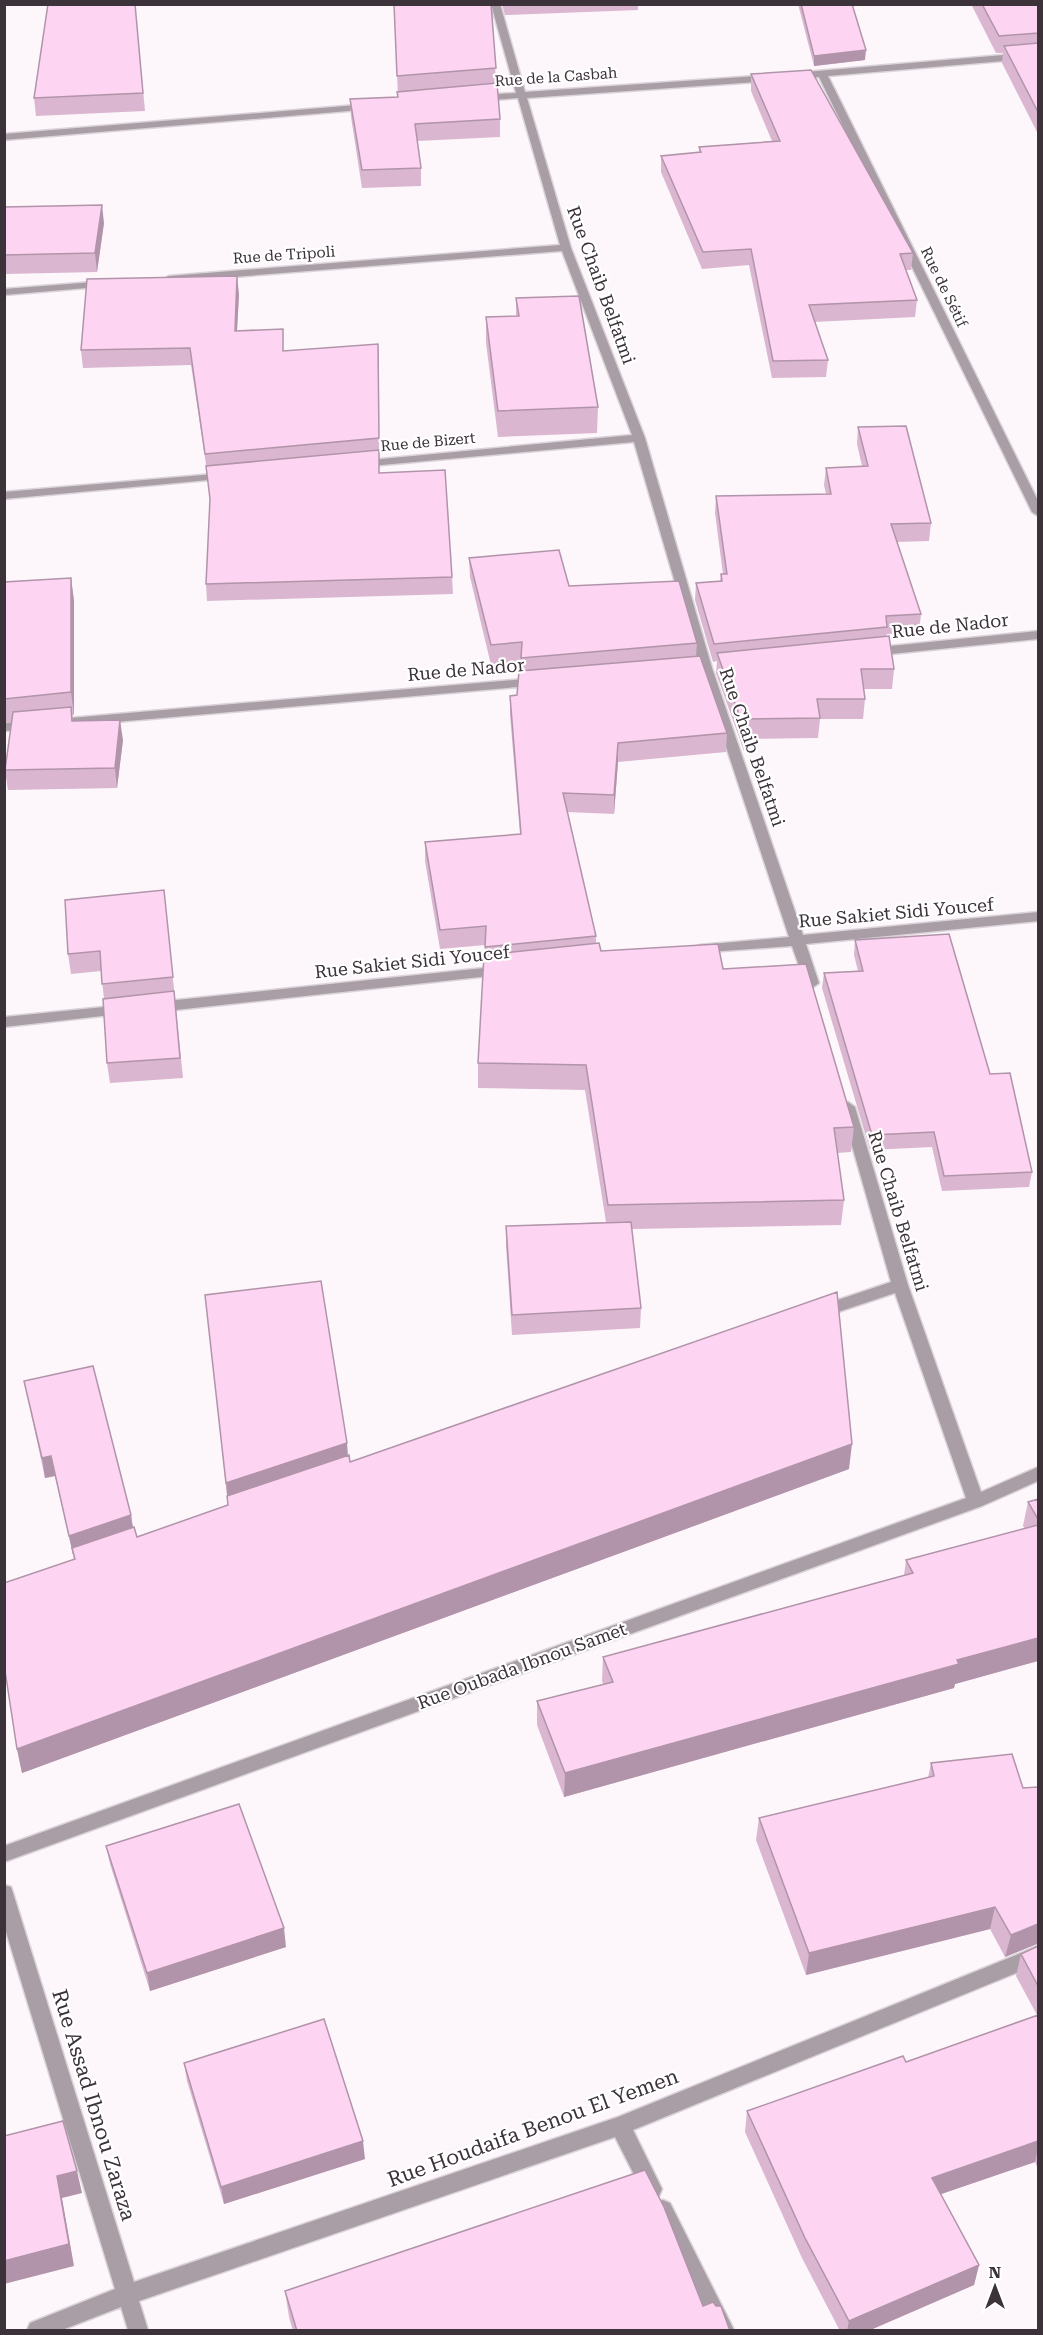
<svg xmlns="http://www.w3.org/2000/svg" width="1043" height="2335" viewBox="0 0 1043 2335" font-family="'Roboto Serif',serif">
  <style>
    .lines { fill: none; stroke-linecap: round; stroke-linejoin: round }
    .minor-casing { stroke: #dad4d8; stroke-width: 3 }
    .minor { fill: #a99da6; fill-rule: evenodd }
    .wall { fill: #dab6d0 }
    .shaded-wall { fill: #b194a9 }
    .building { fill: #fdd4f2; stroke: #b194a9; stroke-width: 1.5 }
    .labels { text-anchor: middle; stroke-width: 4.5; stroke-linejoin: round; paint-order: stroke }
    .far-street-label { font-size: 15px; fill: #3c3239; stroke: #fff }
    .street-label { font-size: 18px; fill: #3c3239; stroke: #fff }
    .near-street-label { font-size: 21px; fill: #3c3239; stroke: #fff }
  </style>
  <rect width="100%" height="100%" fill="#fdf7fb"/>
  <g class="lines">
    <defs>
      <path id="minor" d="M491 4H500L525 92 770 75 775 78 770 81 527 98 571 248 645 438 712 668 803 935 1038 912V921L806 944 819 983 812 988 805 983 792 946 695 953 693 950 695 947 700 945 789 937 700 668 634 442 360 467 354 464 360 461 632 435 562 251 169 282 164 279 169 276 560 245 518 98 480 101 475 98 480 95 516 93Z
        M1038 52V58L828 76 1038 501V516L1032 512 819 77 794 79 789 76 794 73Z
        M369 104 372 105V109L4 140V134Z
        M106 281 111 284 110 286 4 295V289Z
        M226 473 232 476 230 478 4 499V492Z
        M1038 631V639L871 656 865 652 871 648Z
        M537 678 541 679 543 682 541 685 70 726 64 722 70 718Z
        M31 721 37 725 36 728 4 731V723Z
        M503 966 508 968 510 971 508 974 157 1012 150 1007 157 1002Z
        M124 1005 131 1010 129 1013 4 1027V1017Z
        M848 1102 855 1107 908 1285 981 1492 1038 1467V1481L982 1506 4 1862V1846L966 1498 895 1293 820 1318 814 1316 812 1312 814 1308 891 1282 841 1107Z
        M4 1885 11 1887 13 1893 134 2282 618 2117 1038 1946V1964L633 2130 662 2189 659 2196 652 2199 645 2196 615 2137 139 2301 148 2330H128L121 2307 62 2330H27L30 2323 115 2289 4 1925Z
        M663 2200 670 2203 734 2330H713L653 2210 656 2203Z"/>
    </defs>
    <use href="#minor" class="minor-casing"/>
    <use href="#minor" class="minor"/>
  </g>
  <path class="wall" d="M135 4 145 111 36 116 34 98Z
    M394 4H492L496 84 500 119V137L417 141 421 168V186L362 188 351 117 350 99 398 97Z
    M502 4H638V10L505 15Z
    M798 4H852L865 60 814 66Z
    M971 4H1038V134L1002 63 1003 53H996Z
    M751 74 913 253 911 270H906L917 300 915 317 814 322 828 360 826 377 772 378 749 265 702 269 661 172V156L699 153V147L772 141 751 91Z
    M4 207 104 223 97 272 4 274Z
    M239 294 237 331 284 351 379 361V473L452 577 453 594 207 601 206 584 210 501 207 471 191 365 83 368 81 350Z
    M516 298 598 407 597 433 498 437 486 343V317L516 316Z
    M858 427 931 523 929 541 896 542 921 614 919 632 887 634 886 637 894 669 892 689H864L865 699 863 719H820L818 738 745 739 744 751 716 673 717 661 713 662 695 600 696 583 720 581 721 574H723L715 513 716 496 826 494 824 485 826 468 862 466 857 444Z
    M469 558 569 586 697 643 696 656 727 733 726 752 618 762 614 814 567 812 596 936V944L601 951 723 969 854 1127 851 1152 837 1153 844 1200 841 1225 632 1229 641 1308 640 1328 512 1335 506 1246V1226L606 1222 585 1090 478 1088V1063L485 945 440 949 425 861V842L520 834 510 715V696L517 695 521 671V662L491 665 470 577Z
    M71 578 74 601V715H72L73 721 123 740 117 788 8 790 5 770 12 722H4V582Z
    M164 890 183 1078 110 1083 107 1063 104 999 101 971 71 974 68 954Z
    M855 940 1032 1172 1029 1187 942 1191 932 1147 870 1150 822 988 824 973 858 971 854 955Z
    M205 1295 347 1443 348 1456 350 1462 849 1469 22 1773 17 1749 74 1559 55 1476 45 1478 24 1381 131 1515 133 1528 137 1537 228 1505Z
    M1038 1499V1661L955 1684 954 1688 564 1797 537 1725V1701L603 1684 602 1681 603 1657 904 1575 906 1560 1025 1529 1023 1526 1028 1502Z
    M931 1763 1023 1788 1038 1787V1945L1037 1944 1005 1957 990 1929 806 1975 756 1840 759 1818 928 1778Z
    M106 1846 286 1947 150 1991 110 1864Z
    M1038 1946V2169L1035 2162 940 2194 979 2265 974 2285 868 2331H840L802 2258 745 2132 747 2111 906 2062 1037 2015 1016 1976 1021 1954Z
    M184 2063 365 2159 224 2204 187 2081Z
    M285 2291 703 2306 730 2331H293L289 2317Z"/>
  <path class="shaded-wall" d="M866 50 865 60 814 66V56Z
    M102 205 104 223 97 272 95 253Z
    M237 276 239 294 236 348 235 331Z
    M378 344 379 361V456V438Z
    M71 578 74 601V715L71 692Z
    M120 720 123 740 117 788 115 768Z
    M618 743V762L614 814V795Z
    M347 1443 348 1463 228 1503 226 1483Z
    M852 1444 849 1469 22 1773 17 1749Z
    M51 1456 55 1476 45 1478 42 1458Z
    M131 1515 134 1535 73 1555 69 1536Z
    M1038 1638V1661L955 1684 954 1688 564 1797 565 1773 957 1660Z
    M995 1907 990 1929 806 1975 809 1953Z
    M1038 1924V1938L1037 1944 1005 1957 1011 1935Z
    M284 1928 286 1947 150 1991 147 1973Z
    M363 2141 365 2159 224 2204 221 2187Z
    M1038 2141V2148L1035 2162 927 2199 932 2178Z
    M77 2171 82 2193 62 2198 74 2266 4 2284V2261L57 2176Z
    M979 2265 974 2285 868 2331H847L849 2321Z"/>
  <path class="building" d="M48 4H135L143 93 34 98Z
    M394 4H491L496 68 397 76Z
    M801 4H852L866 50 814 56Z
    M982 4H1038V33L999 36Z
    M1038 43V112L1004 46Z
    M811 70 913 253 900 254 917 300 809 305 828 360 773 361 751 249 703 252 661 156 701 152 699 147 780 141 751 74Z
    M497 83 500 119 415 124 421 168 362 170 350 99 398 97 397 92Z
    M102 205 95 253 4 255V207Z
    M237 276 235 331 283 329V351L378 344 379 438 205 454 190 348 81 350 87 279Z
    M579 296 598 407 498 411 486 317 519 316 516 298Z
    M906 426 931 523 891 524 921 614 886 616 887 627 714 644 696 583 722 581 721 574H727L716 496 831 494 826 468 868 466 858 427Z
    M379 450V473L445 470 452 577 206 584 210 499 206 466Z
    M559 550 569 586 679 581 697 643 521 658 522 642 491 645 469 558Z
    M71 578V692L4 699V582Z
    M889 636 894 669H861L865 699H817L820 718 742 719 745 731 717 653Z
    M700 656 727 733 618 743 614 795 563 793 596 936 485 947 486 926 440 930 425 842 521 834 510 696 517 695 519 671Z
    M71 707 72 721 120 720 115 768 5 770 13 712Z
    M164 890 173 977 102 984 100 951 68 954 65 900Z
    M949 934 990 1074 1010 1073 1032 1172 944 1176 934 1132 872 1135 824 973 863 971 855 940Z
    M599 943 601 951 718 944 723 969 806 964 854 1127 834 1128 844 1200 608 1205 586 1065 478 1063 484 955Z
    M174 991 180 1058 107 1063 103 999Z
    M631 1222 641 1308 512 1315 506 1226Z
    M321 1281 347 1443 226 1483 205 1295Z
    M837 1292 852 1444 17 1749 4 1664V1583L75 1559 72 1548 134 1527 137 1537 228 1505 227 1496 349 1455 350 1462Z
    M93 1366 131 1515 69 1536 51 1456 42 1458 24 1381Z
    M1038 1499V1519L1028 1502Z
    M1038 1525V1638L957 1660 959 1664 565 1773 537 1701 613 1682 603 1657 913 1573 906 1560Z
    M1012 1754 1023 1788 1038 1787V1924L1011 1935 995 1907 809 1953 759 1818 934 1776 931 1763Z
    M239 1804 284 1928 147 1973 106 1846Z
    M1038 1946V1986L1021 1954Z
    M1038 2015V2141L932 2178 979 2265 849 2321 805 2238 747 2111 903 2056 906 2062Z
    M324 2019 363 2141 221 2187 184 2063Z
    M63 2121 77 2171 57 2176 69 2244 4 2261V2136Z
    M645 2170 664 2207 703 2306 713 2302 716 2306H721L730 2331H297L285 2291Z"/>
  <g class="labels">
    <g class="far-street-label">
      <text transform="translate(556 77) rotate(-4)" y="5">Rue de la Casbah</text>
      <text transform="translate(284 255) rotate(-4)" y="5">Rue de Tripoli</text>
      <text transform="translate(944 287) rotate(64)" y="5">Rue de Sétif</text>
      <text transform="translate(428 442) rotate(-5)" y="5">Rue de Bizert</text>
    </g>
    <g class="street-label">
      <text transform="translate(601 285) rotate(70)" y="6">Rue Chaib Belfatmi</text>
      <text transform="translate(950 626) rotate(-6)" y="6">Rue de Nador</text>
      <text transform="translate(466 670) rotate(-5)" y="6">Rue de Nador</text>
      <text transform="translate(752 747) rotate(71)" y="6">Rue Chaib Belfatmi</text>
      <text transform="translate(896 913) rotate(-5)" y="6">Rue Sakiet Sidi Youcef</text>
      <text transform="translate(412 962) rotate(-6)" y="6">Rue Sakiet Sidi Youcef</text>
      <text transform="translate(898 1211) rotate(73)" y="6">Rue Chaib Belfatmi</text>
      <text transform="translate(522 1666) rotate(-20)" y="6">Rue Oubada Ibnou Samet</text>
    </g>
    <g class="near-street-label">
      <text transform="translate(94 2105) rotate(73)" y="7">Rue Assad Ibnou Zaraza</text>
      <text transform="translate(533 2128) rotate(-20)" y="7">Rue Houdaifa Benou El Yemen</text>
    </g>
  </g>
  <rect width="1043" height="2335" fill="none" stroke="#3c3239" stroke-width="12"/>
  <g transform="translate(995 2287)" stroke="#ffffff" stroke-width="4.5" paint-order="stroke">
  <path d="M0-4.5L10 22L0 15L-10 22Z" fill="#3c3239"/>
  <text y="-9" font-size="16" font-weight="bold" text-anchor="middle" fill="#3c3239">N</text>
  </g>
</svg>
